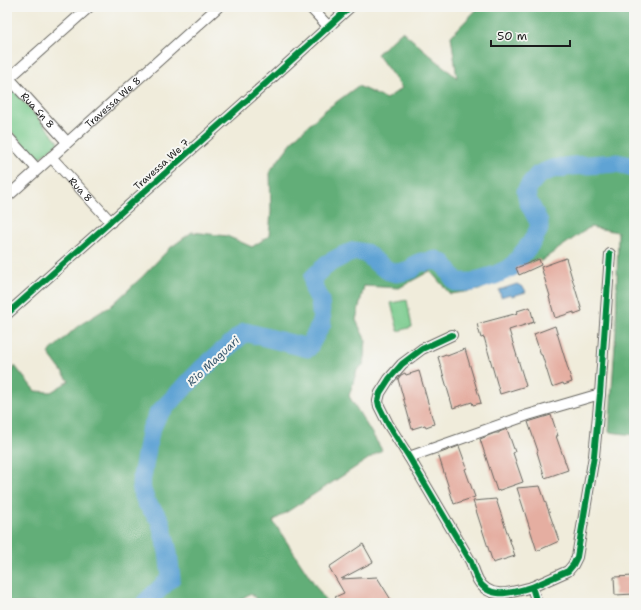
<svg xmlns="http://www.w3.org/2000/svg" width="641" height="610" viewBox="0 0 641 610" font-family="'Shantell Sans',sans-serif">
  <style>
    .green { fill: #78ca8c; stroke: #4a7354 }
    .forest { fill: #62ae78; stroke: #3f654a }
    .water { fill: #5ea3d4; stroke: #3d6078 }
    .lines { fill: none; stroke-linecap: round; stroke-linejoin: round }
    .river { stroke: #5ea3d4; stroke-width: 19 }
    .building { fill: #e5aea1 }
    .minor-casing { stroke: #66655f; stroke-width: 12 }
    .minor { stroke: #fff; stroke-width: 10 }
    .cycleway-casing { stroke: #f6f6f2; stroke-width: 8 }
    .cycleway { stroke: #00873e; stroke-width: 6 }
    .labels { text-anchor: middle; stroke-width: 4; stroke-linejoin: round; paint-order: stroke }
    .street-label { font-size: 10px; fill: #1c1c1c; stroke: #f6f6f2 }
    .water-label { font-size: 11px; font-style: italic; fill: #3a596f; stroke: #f6f6f2 }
  </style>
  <rect width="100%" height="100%" fill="#f6f6f2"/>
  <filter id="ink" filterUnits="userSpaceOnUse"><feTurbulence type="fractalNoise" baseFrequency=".025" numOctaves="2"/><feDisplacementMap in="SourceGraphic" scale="8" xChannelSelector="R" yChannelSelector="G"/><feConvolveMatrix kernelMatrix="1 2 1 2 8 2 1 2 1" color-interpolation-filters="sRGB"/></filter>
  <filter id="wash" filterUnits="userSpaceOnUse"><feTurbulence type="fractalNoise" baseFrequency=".012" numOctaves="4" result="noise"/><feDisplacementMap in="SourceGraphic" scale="16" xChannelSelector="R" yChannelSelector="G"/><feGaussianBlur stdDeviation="0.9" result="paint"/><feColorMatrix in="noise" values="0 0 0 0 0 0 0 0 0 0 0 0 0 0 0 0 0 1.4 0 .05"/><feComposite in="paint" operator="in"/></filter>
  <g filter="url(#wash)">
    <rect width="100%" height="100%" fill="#f0ecdb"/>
    <path class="green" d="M9 85 59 142 37 160 7 126V87Z
      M407 300 412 327 398 331 391 303Z"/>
    <path class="forest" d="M479 7H634V435L609 432 616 330 618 232 590 227 541 261 479 290 450 294 430 271 399 288 364 286 356 320 366 341 363 365 357 370 349 396 382 450 273 521 327 603H260L251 593 235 603H7V382L15 366 35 391 51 392 69 381 48 353 78 326 112 305 142 277 170 248 192 232 227 236 252 247 269 236 271 212 270 171 295 138 324 111 358 86 386 99 402 88 377 54 402 31 457 78 451 36Z"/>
    <path class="water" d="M517 284 524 288 526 292 512 296 510 294 501 297 499 290Z"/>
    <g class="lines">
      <path class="river" d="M145 603 171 578 168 552 160 520 146 502 142 490 141 483 150 432 158 414 203 368 245 332 308 348 322 323 320 300 314 289 313 278 327 264 344 255 355 251 366 253 377 263 389 271 397 273 406 271 412 269 416 264 421 262H426L436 260 444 264 456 282H472L495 275 512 267 531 243 539 229V222L528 201 526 191 531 183 538 175 552 169 572 166 617 163 634 167"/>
    </g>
    <g id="blocks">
      <path class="building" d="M566 258 582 311 574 314V312L555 318 549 297 550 296 541 267Z
        M539 259 541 265 519 275 516 268Z
        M530 307 534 322 509 330 526 386 500 394 484 337 481 338 477 324 518 313 517 311Z
        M555 326 572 382 564 385 563 383 552 387 542 355H541L534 334Z
        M465 349 481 403 473 405 472 402 453 408 438 357 446 354 447 356Z
        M419 371 434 424 426 427 425 425 412 429 398 379 401 375 405 373 406 375Z
        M551 415 558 436H556L568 470 545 478 537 452 538 451 528 422Z
        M507 429 515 452 513 453 523 482 497 491 480 439 495 433H499V432Z
        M459 446 467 468 465 469 475 497 454 504 438 454Z
        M540 486 559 541 537 551 517 488Z
        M496 499 515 556 493 563 473 501Z
        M363 544 373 562 341 579 377 577 393 603H371L369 600 364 603H338L335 597 344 593 329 567Z
        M634 576V594L615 595 614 577Z"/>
    </g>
  </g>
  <g filter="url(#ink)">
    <use href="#blocks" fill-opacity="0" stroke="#66655f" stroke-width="1"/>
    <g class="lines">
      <defs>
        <g id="minor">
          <path d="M310 7 328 26"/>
          <path id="s1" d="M9 78 67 142"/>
          <path d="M7 80 89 7"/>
          <path d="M7 136 37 169"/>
          <path id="s2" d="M51 157 111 222"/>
          <path id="s3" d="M7 197 218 7"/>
          <path d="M7 314 273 77 350 7"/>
          <path d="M452 335 422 349 402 364 389 379 380 393 378 401 379 406 388 424 409 457 471 562C473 568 475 574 478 580 490 601 513 592 532 587L537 603"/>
          <path d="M409 457 528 415 600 394"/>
          <path d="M532 587 568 571 573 565 577 557 594 456 600 394 610 254"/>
        </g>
      </defs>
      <use href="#minor" class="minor-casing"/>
      <use href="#minor" class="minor"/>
      <defs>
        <path id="cycleway" d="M7 314 273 77 350 7
          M452 335 422 349 402 364 389 379 380 393 378 401 379 406 388 424 409 457 471 562C473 568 475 574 478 580 490 601 513 592 532 587L537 603
          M532 587 568 571 573 565 577 557 594 456 600 394 610 254"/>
      </defs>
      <use href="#cycleway" class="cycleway-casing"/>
      <use href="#cycleway" class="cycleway"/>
    </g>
  </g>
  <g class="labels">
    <g class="street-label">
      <text dy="4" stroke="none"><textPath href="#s3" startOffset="142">Travessa We 8</textPath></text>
      <text dy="4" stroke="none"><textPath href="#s1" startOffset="43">Rua Sn 8</textPath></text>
      <text transform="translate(161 164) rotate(-42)" y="4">Travessa We 7</text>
      <text dy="4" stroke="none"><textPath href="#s2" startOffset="44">Rua 8</textPath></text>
    </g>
    <g class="water-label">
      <text transform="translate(213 361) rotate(-43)" y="4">Rio Maguari</text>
    </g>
  </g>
  <rect width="641" height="610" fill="none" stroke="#f6f6f2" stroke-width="24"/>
  <path d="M491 40v6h79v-6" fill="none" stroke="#1c1c1c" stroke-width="2"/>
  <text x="497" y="40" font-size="12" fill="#1c1c1c" stroke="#f6f6f2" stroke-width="3" paint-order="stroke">50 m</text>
</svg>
